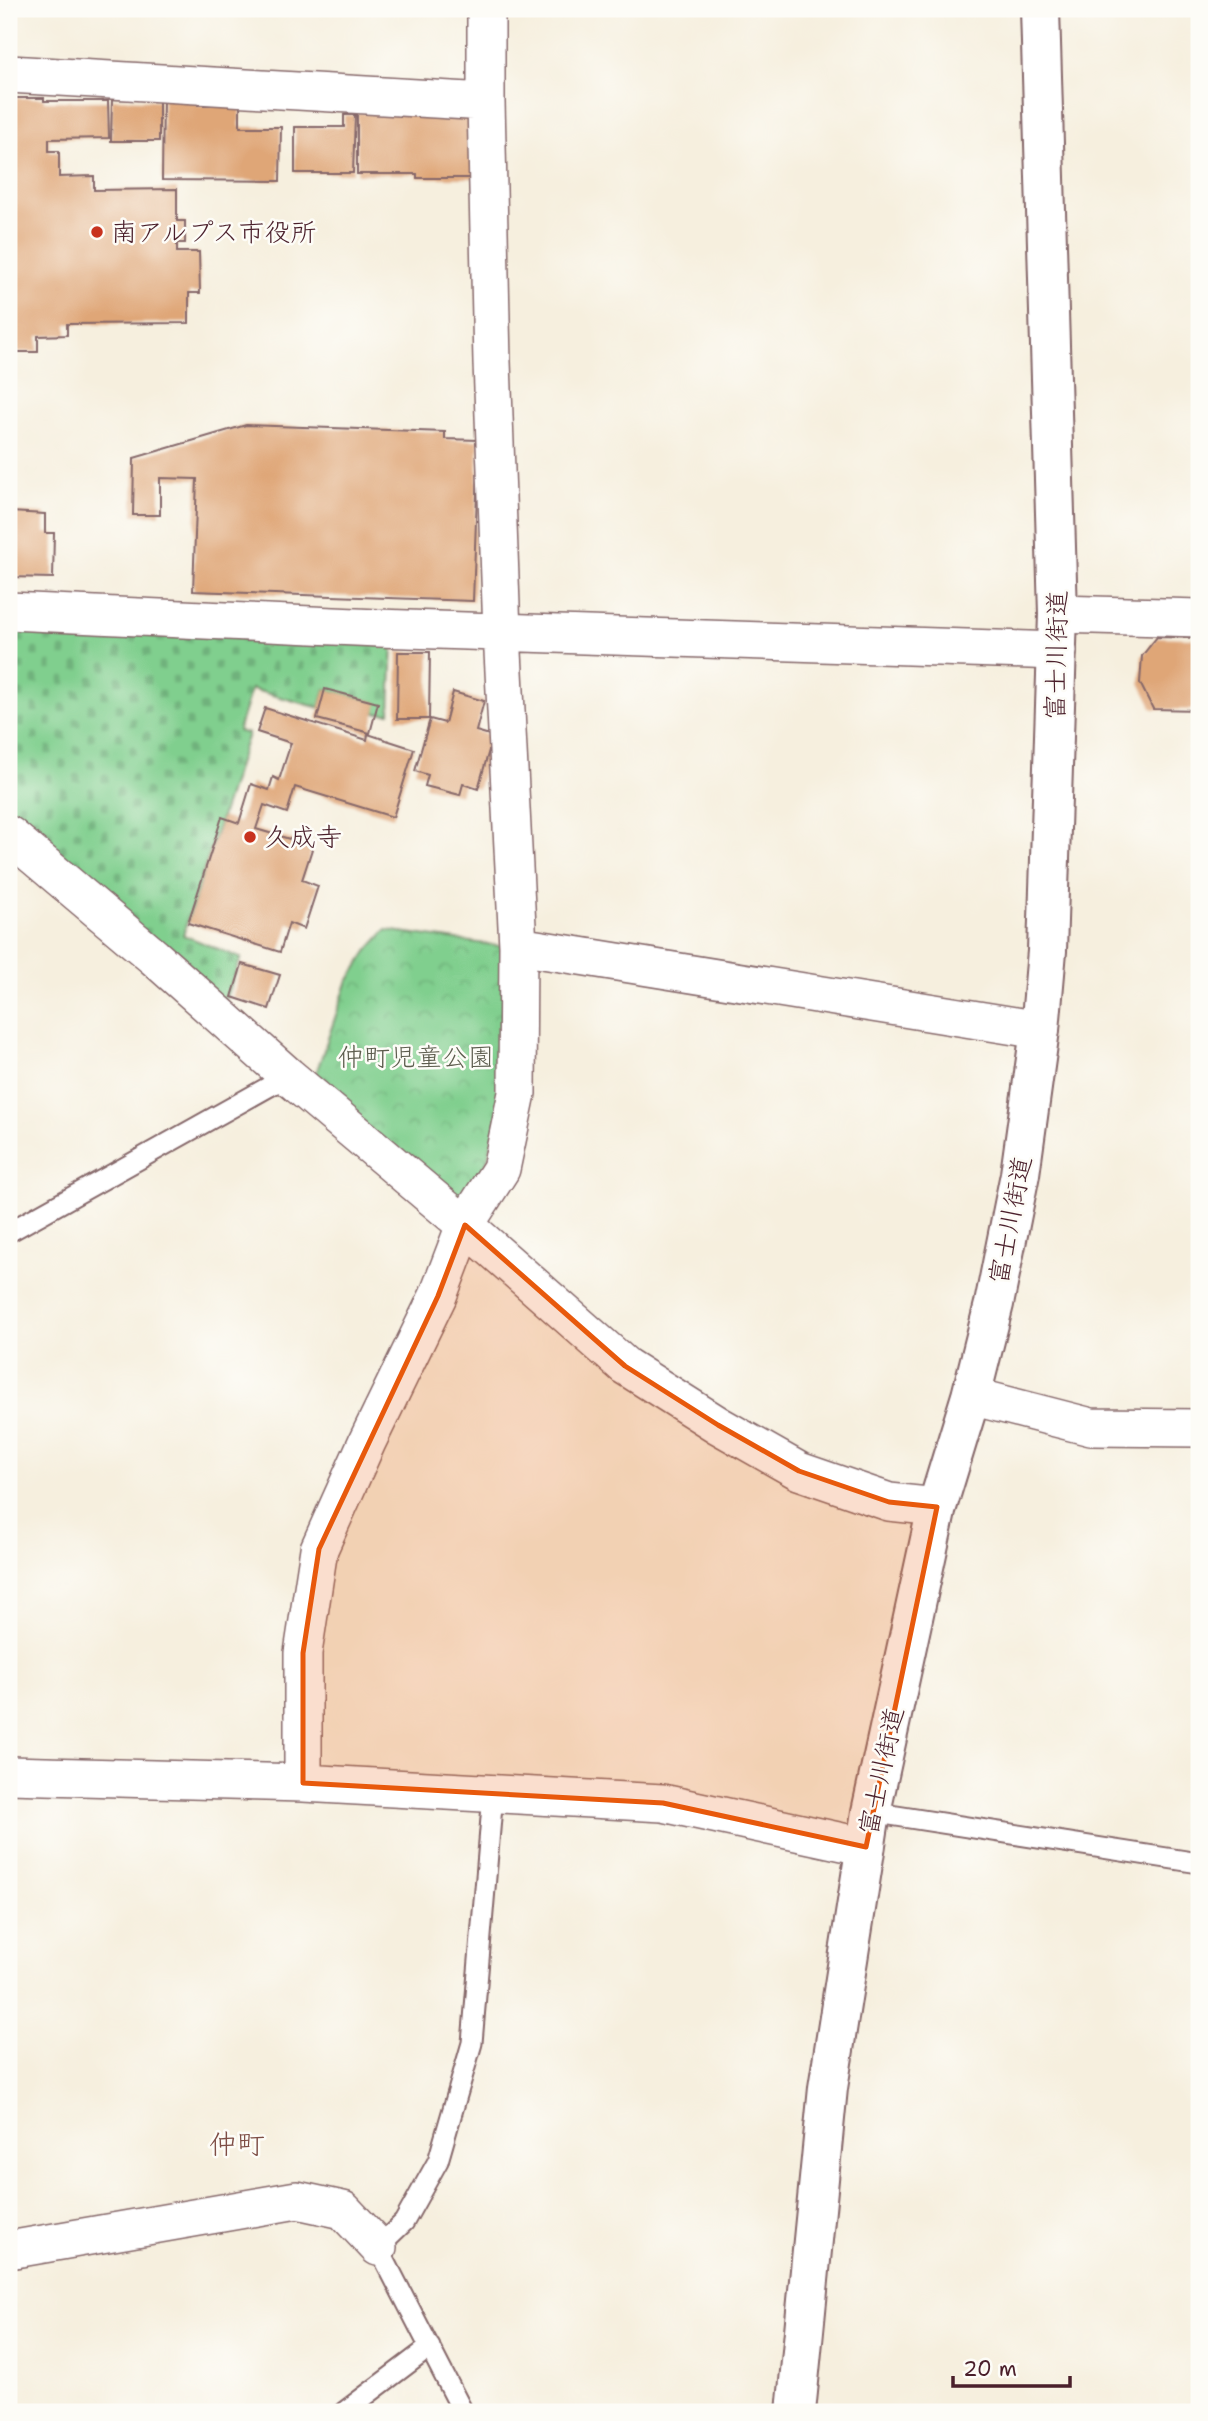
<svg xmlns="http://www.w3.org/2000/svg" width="1208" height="2421" viewBox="0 0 1208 2421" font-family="'Shantell Sans','Klee One',sans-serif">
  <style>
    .cemetery { fill: url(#cemetery-stones); stroke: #65775c; stroke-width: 2 }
    .park { fill: url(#park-crowns); stroke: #65775c; stroke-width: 2 }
    .building { fill: #dfa677 }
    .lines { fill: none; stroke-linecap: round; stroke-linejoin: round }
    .lane-casing { stroke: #86686a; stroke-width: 23 }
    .street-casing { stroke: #86686a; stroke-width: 40 }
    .primary-casing { stroke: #86686a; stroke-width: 42 }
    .lane { stroke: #fff; stroke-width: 19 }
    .street { stroke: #fff; stroke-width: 37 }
    .primary { stroke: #fff; stroke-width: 38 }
    .marked { fill: #e8590c; fill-opacity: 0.2; stroke: #e8590c; stroke-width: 5; stroke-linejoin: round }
    .poi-dot { fill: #c8321e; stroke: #fdfcf7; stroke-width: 2.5 }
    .labels { text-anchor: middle; stroke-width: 5; stroke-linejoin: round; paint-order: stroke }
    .poi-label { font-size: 26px; fill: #4a1f2b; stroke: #fdfcf7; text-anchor: start }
    .street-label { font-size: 26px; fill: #4a1f2b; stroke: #fdfcf7 }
    .park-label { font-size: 26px; fill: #5d5d4e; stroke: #fdfcf7 }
    .neighbourhood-label { font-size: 28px; fill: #7e4e46; stroke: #fdfcf7 }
  </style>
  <defs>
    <pattern id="cemetery-stones" width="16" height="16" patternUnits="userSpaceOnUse" patternTransform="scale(1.75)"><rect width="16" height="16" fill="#80cf8e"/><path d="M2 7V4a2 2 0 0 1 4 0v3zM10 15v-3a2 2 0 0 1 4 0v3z" fill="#70b17b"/></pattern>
    <pattern id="park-crowns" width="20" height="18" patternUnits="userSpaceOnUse" patternTransform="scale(1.75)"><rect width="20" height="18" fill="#80cf8e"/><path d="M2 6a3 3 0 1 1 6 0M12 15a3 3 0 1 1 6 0" fill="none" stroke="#70b17b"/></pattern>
  </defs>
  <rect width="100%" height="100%" fill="#fdfcf7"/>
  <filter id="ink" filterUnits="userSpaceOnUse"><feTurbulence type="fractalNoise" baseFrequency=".0143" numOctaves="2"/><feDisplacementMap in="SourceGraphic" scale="14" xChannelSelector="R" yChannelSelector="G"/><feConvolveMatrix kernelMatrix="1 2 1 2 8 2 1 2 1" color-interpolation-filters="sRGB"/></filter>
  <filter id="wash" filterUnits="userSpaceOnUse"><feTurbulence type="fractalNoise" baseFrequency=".00686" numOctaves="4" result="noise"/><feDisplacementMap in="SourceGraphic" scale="28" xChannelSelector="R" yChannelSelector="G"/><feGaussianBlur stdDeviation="1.57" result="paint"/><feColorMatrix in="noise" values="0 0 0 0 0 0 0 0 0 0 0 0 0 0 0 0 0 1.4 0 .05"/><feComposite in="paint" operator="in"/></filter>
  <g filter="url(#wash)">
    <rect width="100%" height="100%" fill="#f6efde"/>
    <path class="cemetery" d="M9 625 393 642 390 713H375L377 703 325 689 320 708 251 689 238 731 248 734 183 935 241 958 223 1006 9 825Z"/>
    <path class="park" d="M386 930 508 947 504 1092 487 1162 459 1205 311 1088 347 983 368 950Z"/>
    <g id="blocks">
      <path class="building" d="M163 95H198V105H240V127H281L280 181 162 180Z
        M9 98H44V101H108L109 138 49 139V151H59V177L94 176V190L177 189V221H185V243H177V252H199L200 293H189V323L67 324V335L38 336V352H9Z
        M112 99 159 100V141H111Z
        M475 110V178H417V174H357V113Z
        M344 115H355L353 173H295V127H344Z
        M246 425 445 432V439L479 440 473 601 193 591 197 479 160 478V515H133L134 458Z
        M10 512 45 514V533H54L53 578 9 577Z
        M1157 637 1199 638V710L1153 709 1140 683 1142 656Z
        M398 652H430L429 719H397Z
        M325 689 378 703 370 733 317 719Z
        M453 692 484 701 476 731 493 736 478 789 463 784 460 795 425 786 428 775 415 771 430 719 445 723Z
        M265 708 367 740 368 734 414 749 393 817 295 787 287 813 264 805 256 829 313 846 302 880 318 886 304 929 289 923 280 952 188 923 222 817 239 823 251 784 269 790 273 777 279 780 291 743 257 732Z
        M242 964 280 975 269 1009 232 997Z"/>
    </g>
  </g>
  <g filter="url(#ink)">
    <use href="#blocks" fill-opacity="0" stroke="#86686a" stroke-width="2"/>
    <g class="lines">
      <defs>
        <path id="lane" d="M9 1232 288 1076
          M871 1812 1199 1863
          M344 2412 430 2347
          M463 2412 378 2247 404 2222 438 2161 472 2043 493 1794"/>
        <path id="street" d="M9 74 486 102
          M9 611 378 628 1058 651
          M1058 614 1199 618
          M9 835 154 957 288 1076 465 1225 625 1366 718 1425 799 1471 889 1502 937 1507
          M518 946 1040 1030
          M971 1396 1091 1427 1199 1428
          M9 1775 303 1783 663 1803 866 1847
          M303 1783V1653L319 1549 367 1442 438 1296 465 1225 501 1169 517 1093 518 946 502 632 492 362 486 102V9
          M9 2250 297 2200 343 2210 378 2247"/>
        <path id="primary" d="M796 2412 828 2088 871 1812 937 1507 971 1396 994 1304 1020 1174 1040 1030 1047 951 1058 614 1040 9"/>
      </defs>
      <use href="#lane" class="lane-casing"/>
      <use href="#street" class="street-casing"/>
      <use href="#primary" class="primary-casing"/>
      <use href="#lane" class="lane"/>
      <use href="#street" class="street"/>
      <use href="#primary" class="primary"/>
    </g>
  </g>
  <path class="marked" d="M465 1225 625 1366 718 1425 799 1471 889 1502 937 1507 866 1847 663 1803 303 1783V1653L319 1549 438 1296Z"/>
  <g class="poi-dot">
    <circle cx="97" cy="232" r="7"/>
    <circle cx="250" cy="837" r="7"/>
  </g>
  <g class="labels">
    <g class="poi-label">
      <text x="111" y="241">南アルプス市役所</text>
      <text x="264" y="846">久成寺</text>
    </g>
    <g class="street-label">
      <text transform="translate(1056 655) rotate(-89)" y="9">富士川街道</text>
      <text transform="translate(1010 1220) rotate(-79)" y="9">富士川街道</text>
      <text transform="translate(881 1771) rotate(-78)" y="9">富士川街道</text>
    </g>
    <g class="park-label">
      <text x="416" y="1066">仲町児童公園</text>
    </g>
    <g class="neighbourhood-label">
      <text x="237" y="2154">仲町</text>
    </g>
  </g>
  <rect width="1208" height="2421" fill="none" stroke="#fdfcf7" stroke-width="35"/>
  <path d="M953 2376v10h117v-10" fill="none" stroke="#4a1f2b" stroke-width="3.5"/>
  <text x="963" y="2376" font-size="21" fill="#4a1f2b" stroke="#fdfcf7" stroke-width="5" paint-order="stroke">20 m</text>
</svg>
